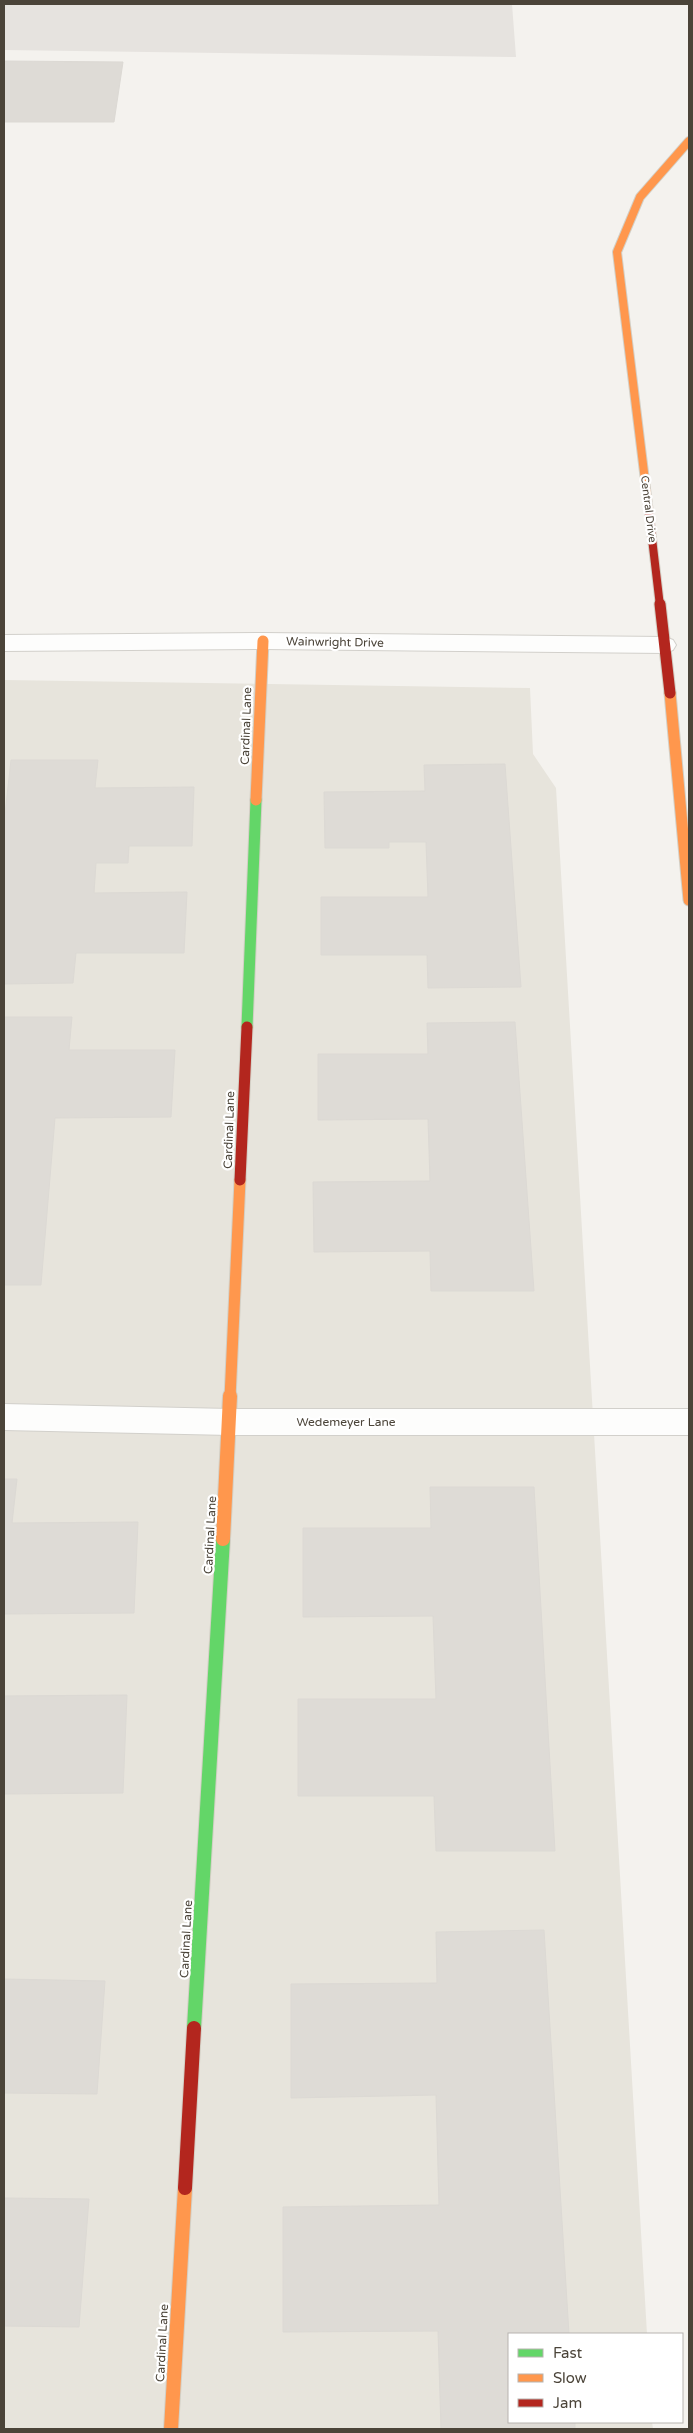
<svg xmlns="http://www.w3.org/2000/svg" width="693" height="2433" viewBox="0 0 693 2433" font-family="'Varela Round',sans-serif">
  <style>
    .residential { fill: #e7e4dc }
    .parking { fill: #e6e3df }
    .building { fill: #dedbd6; stroke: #dcd9d4 }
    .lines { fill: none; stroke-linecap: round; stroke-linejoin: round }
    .street-casing { stroke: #d2d0cb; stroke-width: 2 }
    .fast-far1-casing { stroke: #d3cfc5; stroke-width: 13 }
    .fast-casing { stroke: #d3cfc5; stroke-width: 16 }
    .slow-far2-casing { stroke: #d3cfc5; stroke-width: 10 }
    .slow-far1-casing { stroke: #d3cfc5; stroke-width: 13 }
    .slow-casing { stroke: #d3cfc5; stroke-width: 16 }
    .jam-far2-casing { stroke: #d3cfc5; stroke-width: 10 }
    .jam-far1-casing { stroke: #d3cfc5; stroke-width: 13 }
    .jam-casing { stroke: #d3cfc5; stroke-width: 16 }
    .street { fill: #fdfdfc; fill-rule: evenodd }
    .fast-far1 { stroke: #63d668; stroke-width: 11 }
    .fast { stroke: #63d668; stroke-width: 14 }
    .slow-far2 { stroke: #ff974d; stroke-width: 8 }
    .slow-far1 { stroke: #ff974d; stroke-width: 11 }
    .slow { stroke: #ff974d; stroke-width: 14 }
    .jam-far2 { stroke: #b3261e; stroke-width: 8 }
    .jam-far1 { stroke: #b3261e; stroke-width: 11 }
    .jam { stroke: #b3261e; stroke-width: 14 }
    .labels { text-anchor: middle; stroke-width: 4.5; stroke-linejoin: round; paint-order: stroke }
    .far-street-label { font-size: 11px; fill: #4b4439; stroke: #fff }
    .street-label { font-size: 12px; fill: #4b4439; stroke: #fff }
  </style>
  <rect width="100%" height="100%" fill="#f4f2ee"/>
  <path class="residential" d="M4 680 530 688 533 754 556 788 647 2334H509V2422H652L653 2429H4Z"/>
  <path class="parking" d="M4 4H512L516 57 4 50Z"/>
  <path class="building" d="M4 61 123 62 114 122H4Z
    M11 760H98L95 788 194 787 192 846H129L128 863H96L94 893 187 892 184 953H76L73 983 4 984V823Z
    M505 764 521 987 428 988 427 955H321V897H428L426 842H389V848H325L324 792 425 791 424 765Z
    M4 1017H72L69 1050H175L171 1117 55 1118 41 1285H4Z
    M515 1022 534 1291H431L430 1251 314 1252 313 1182 430 1181 428 1119 318 1120V1054H428L427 1023Z
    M4 1479H17L12 1523 138 1522 134 1613 4 1614Z
    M430 1487H534L555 1851H436L434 1796H298V1699H436L433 1616 303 1617V1528H431Z
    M127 1695 123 1793 4 1794V1696Z
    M544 1930 569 2334H509V2422H575V2429H441L438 2331 283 2332V2207L439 2205 436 2095 291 2098V1984L437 1983 436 1932Z
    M4 1979 105 1981 97 2094 4 2093Z
    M4 2198 89 2199 79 2327 4 2326Z"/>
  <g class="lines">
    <defs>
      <path id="street" d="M263 633 665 637 673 640 676 645 673 650 665 653 263 649 4 651V635Z
        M4 1404 230 1409H689V1435H230L4 1430Z"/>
      <path id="fast-far1" d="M247 1027 256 800"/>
      <path id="fast" d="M194 2028 223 1539"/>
      <path id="slow-far2" d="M649 513 617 252 640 197 689 141"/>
      <path id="slow-far1" d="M670 693 689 900
        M256 800 263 641
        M230 1398 240 1180"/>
      <path id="slow" d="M223 1539 230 1396
        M171 2429 185 2188"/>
      <path id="jam-far2" d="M649 513 660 606"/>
      <path id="jam-far1" d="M660 604 670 693
        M240 1180 247 1027"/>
      <path id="jam" d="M185 2188 194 2028"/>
    </defs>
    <use href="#street" class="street-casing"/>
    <use href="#fast-far1" class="fast-far1-casing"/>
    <use href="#fast" class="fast-casing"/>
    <use href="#slow-far2" class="slow-far2-casing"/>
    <use href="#slow-far1" class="slow-far1-casing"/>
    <use href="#slow" class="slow-casing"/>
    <use href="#jam-far2" class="jam-far2-casing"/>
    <use href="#jam-far1" class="jam-far1-casing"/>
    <use href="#jam" class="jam-casing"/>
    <use href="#street" class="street"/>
    <use href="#fast-far1" class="fast-far1"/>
    <use href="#fast" class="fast"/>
    <use href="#slow-far2" class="slow-far2"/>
    <use href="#slow-far1" class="slow-far1"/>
    <use href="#slow" class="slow"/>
    <use href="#jam-far2" class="jam-far2"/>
    <use href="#jam-far1" class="jam-far1"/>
    <use href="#jam" class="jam"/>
  </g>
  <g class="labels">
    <g class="far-street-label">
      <text transform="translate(649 509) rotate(83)" y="4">Central Drive</text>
    </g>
    <g class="street-label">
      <text transform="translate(335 642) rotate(1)" y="4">Wainwright Drive</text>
      <text transform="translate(246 726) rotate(-88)" y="4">Cardinal Lane</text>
      <text transform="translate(229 1130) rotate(-88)" y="4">Cardinal Lane</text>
      <text x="346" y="1426">Wedemeyer Lane</text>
      <text transform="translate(210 1535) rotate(-87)" y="4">Cardinal Lane</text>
      <text transform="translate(186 1939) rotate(-87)" y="4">Cardinal Lane</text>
      <text transform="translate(162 2343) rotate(-87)" y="4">Cardinal Lane</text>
    </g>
  </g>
  <rect width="693" height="2433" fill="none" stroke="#4b4439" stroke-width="10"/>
  <rect x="508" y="2333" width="175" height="90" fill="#ffffff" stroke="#b7b4b0"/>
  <rect x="518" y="2349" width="25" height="8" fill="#63d668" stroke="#b7b4b0"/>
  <text x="553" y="2358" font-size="15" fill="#4b4439">Fast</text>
  <rect x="518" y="2374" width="25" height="8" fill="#ff974d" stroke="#b7b4b0"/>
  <text x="553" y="2383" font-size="15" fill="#4b4439">Slow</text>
  <rect x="518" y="2399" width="25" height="8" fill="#b3261e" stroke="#b7b4b0"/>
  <text x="553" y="2408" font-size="15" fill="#4b4439">Jam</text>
</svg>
